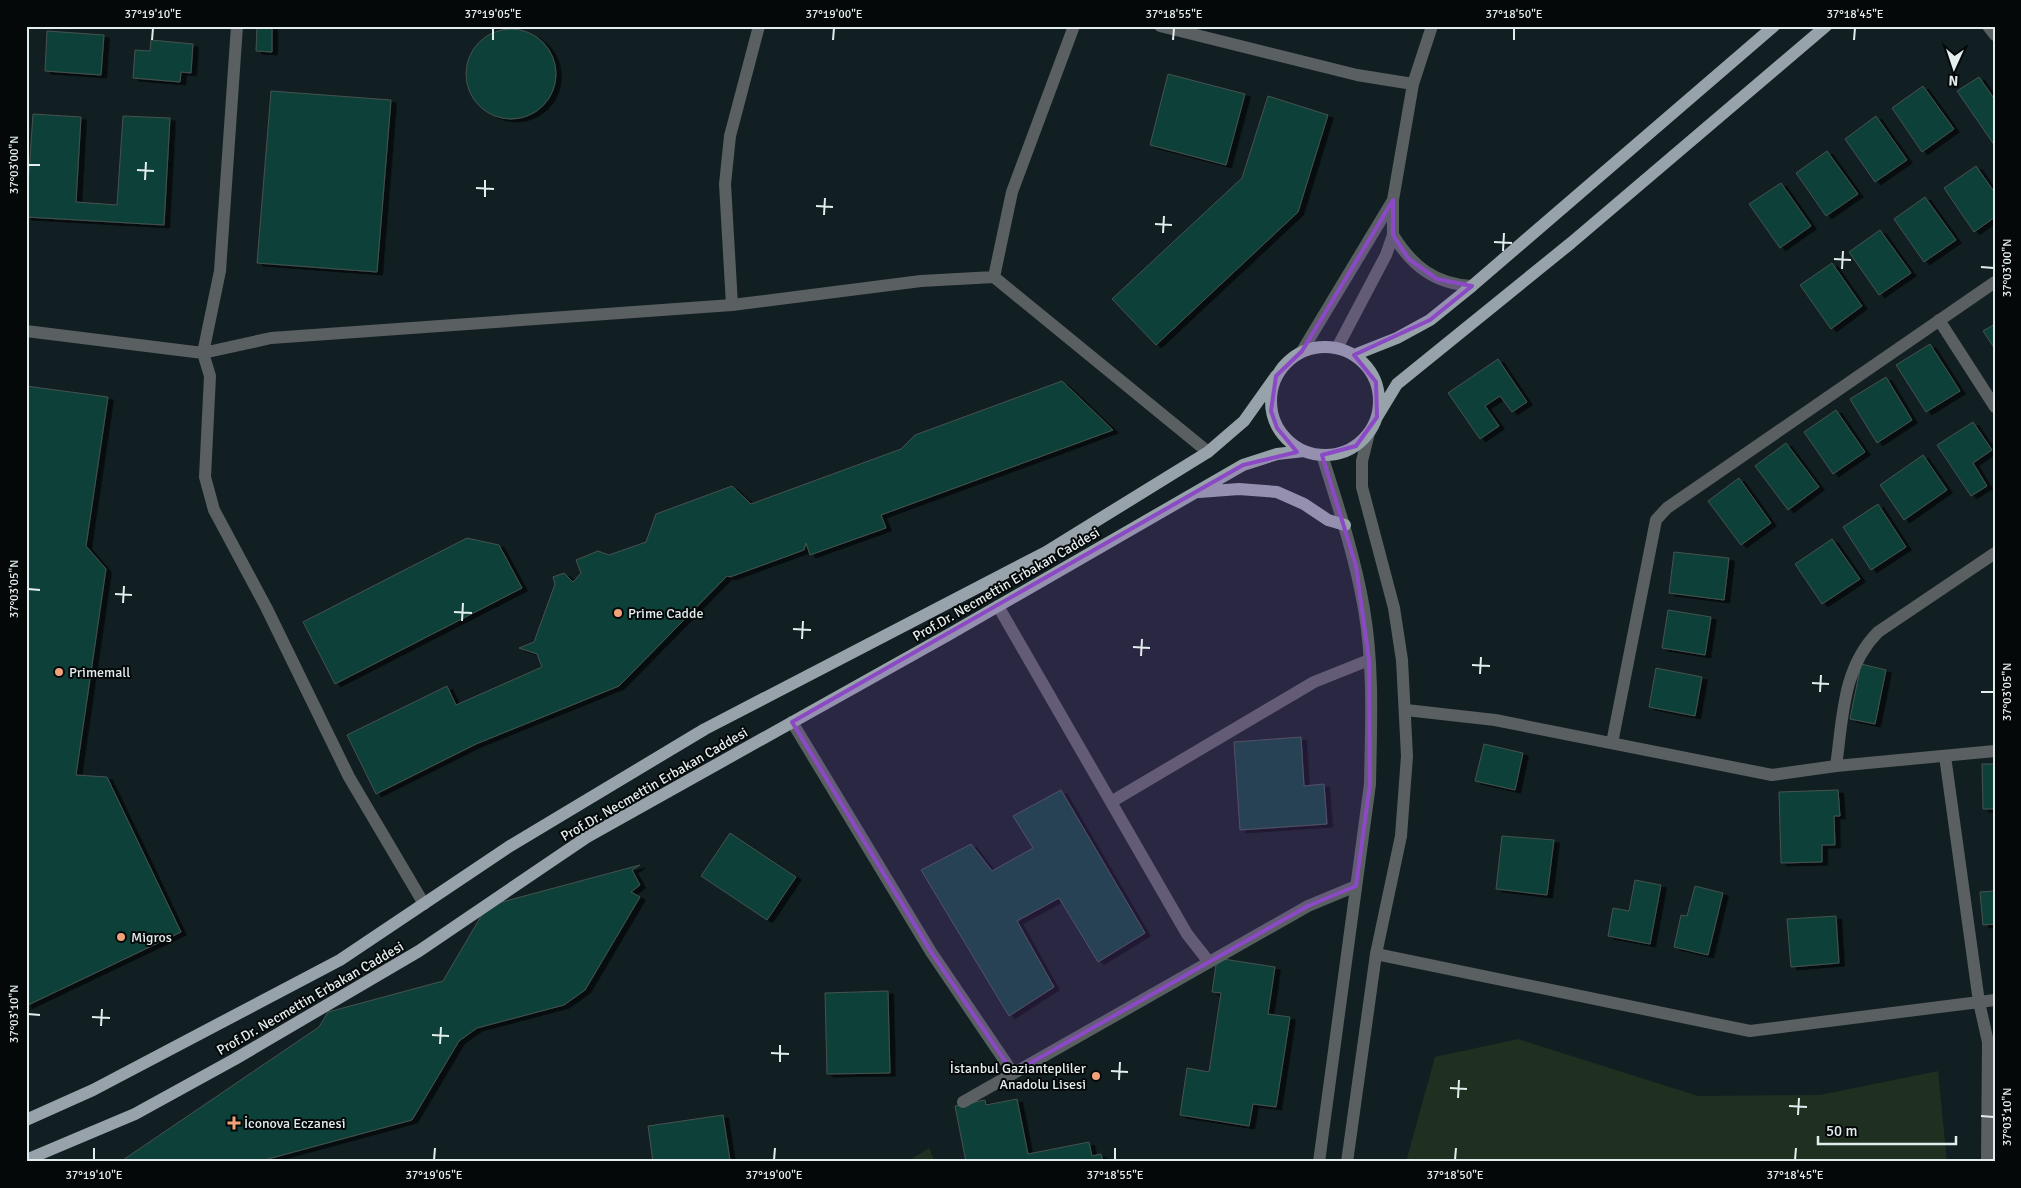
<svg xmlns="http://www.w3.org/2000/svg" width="2021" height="1188" viewBox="0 0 2021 1188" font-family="Signika,sans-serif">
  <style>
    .green { fill: #1f3020 }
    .building { fill: #114037; stroke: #44524f; filter: url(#shadow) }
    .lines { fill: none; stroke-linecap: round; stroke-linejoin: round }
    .minor { stroke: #5a5f62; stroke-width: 12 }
    .tertiary { stroke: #5a5f62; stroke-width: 12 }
    .primary { stroke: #98a2aa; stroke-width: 12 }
    .marked { fill: #8b49c6; fill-opacity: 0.2; stroke: #8b49c6; stroke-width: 4; stroke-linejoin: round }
    .ticks { fill: none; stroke: #e4edee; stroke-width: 2 }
    .poi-dot { fill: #f0a378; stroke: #040809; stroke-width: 2 }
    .labels { text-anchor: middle; stroke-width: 4; stroke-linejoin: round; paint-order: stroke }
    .street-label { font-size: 14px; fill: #e4edee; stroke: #040809 }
    .poi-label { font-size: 14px; fill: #e4edee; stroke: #040809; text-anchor: start }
    .neatline { fill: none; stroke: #e4edee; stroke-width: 2 }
    .ticks-label { font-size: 12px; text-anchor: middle; fill: #e4edee }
  </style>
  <defs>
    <filter id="shadow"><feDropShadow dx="5.5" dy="3" stdDeviation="0" flood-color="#0009"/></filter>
  </defs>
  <rect width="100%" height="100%" fill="#121f22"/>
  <path class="green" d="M1518 1039 1698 1096 1820 1095 1938 1071 1947 1162H1406L1435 1057Z
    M929 1148 935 1162H907Z"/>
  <path class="building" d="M257 26H272V52L256 51Z
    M466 74a45 45 0 1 1 90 0a45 45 0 1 1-90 0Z
    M47 31 104 35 101 75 45 71Z
    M151 40 193 44 191 73 181 72 180 82 133 78 135 50 150 51Z
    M1168 74 1245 94 1226 165 1150 145Z
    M1979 77 1995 100V146L1957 91Z
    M1923 86 1954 129 1922 152 1892 108Z
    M271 91 391 100 377 272 257 263Z
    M1268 96 1328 115 1298 212 1156 345 1112 299 1242 178Z
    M33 114 81 117 76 202 117 205 123 116 170 118 164 225 26 217Z
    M1876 116 1907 160 1875 182 1845 139Z
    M1827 151 1858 194 1826 216 1796 173Z
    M1976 166 1995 193V217L1974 232 1944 188Z
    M1781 183 1811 226 1780 248 1749 204Z
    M1925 197 1956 240 1924 262 1894 219Z
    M1880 230 1911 273 1879 295 1849 252Z
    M1832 263 1862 306 1831 329 1800 285Z
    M1995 324V349L1983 331Z
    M1930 344 1960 391 1926 412 1896 365Z
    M1498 359 1527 402 1512 412 1500 396 1485 406 1499 426 1480 439 1448 393Z
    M1886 377 1912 420 1877 443 1850 399Z
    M1062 381 1113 430 881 515 886 528 810 555 806 543 804 550 730 577 727 576 619 686 476 744 376 794 347 735 447 686 456 705 542 667 537 654 519 648 534 642 555 584 553 577 564 573 573 582 581 573 576 560 598 551 609 555 646 542 656 514 732 486 751 504 901 449 915 435Z
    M26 386 108 397 86 546 106 569 76 775 107 777 181 932 26 1006Z
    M1836 410 1865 452 1833 474 1804 432Z
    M1973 422 1992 450 1973 463 1987 486 1971 496 1937 445Z
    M1786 443 1819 487 1788 510 1755 466Z
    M1923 455 1947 490 1904 520 1880 485Z
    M1739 478 1771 523 1741 545 1708 501Z
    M1878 504 1906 547 1871 570 1843 527Z
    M467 538 499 545 522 588 335 684 303 622Z
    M1832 539 1860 579 1822 604 1795 564Z
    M1674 552 1729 558 1724 600 1669 593Z
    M1668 610 1711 617 1705 655 1662 648Z
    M1861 664 1886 670 1875 724 1850 719Z
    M1656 668 1702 677 1695 716 1649 707Z
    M1301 737 1304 786 1324 784 1327 824 1240 830 1234 742Z
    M1484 744 1523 753 1515 790 1475 781Z
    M1982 764H1995V809H1983Z
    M1061 790 1145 933 1098 962 1059 898 1017 921 1054 987 1009 1016 921 870 971 844 992 871 1033 848 1013 816Z
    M1838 790 1840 816H1834L1835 845H1822V862L1781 863 1779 792Z
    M730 833 796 877 767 920 701 876Z
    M1502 836 1554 840 1547 895 1496 889Z
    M640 865 632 870 640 885 631 892 640 897 585 990 564 1005 477 1028 459 1041 412 1120 257 1162H120L319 1027 328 1012 443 981 487 906Z
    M1995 874V924L1983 925 1980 892 1994 891Z
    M1635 880 1661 885 1650 944 1608 936 1613 908 1629 911Z
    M1695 886 1723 893 1708 955 1674 947 1681 915 1687 916Z
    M1836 916 1839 963 1791 967 1787 919Z
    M1217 958 1275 967 1268 1014 1290 1017 1276 1107 1253 1104 1249 1126 1180 1115 1187 1068 1209 1072 1221 993 1212 992Z
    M888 991 890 1073 827 1074 825 993Z
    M1017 1099 1028 1154 1089 1142 1092 1156 1101 1154 1103 1162H966L955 1106 985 1100 986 1105Z
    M723 1115 730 1160 653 1162 648 1126Z"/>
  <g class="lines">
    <path class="minor" d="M237 26 220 271 203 353 271 338 732 305 921 281 994 277 1208 452
      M1160 26 1357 75 1413 84
      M1988 26 1995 35
      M1393 235C1412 266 1435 284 1472 286
      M994 277 1012 192 1074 26
      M732 305 725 184 730 136 759 26
      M1939 320 1995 407
      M26 331 203 353 210 376 205 477 214 510 266 607 349 777 424 904
      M1337 348 1386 255 1393 235V200L1413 84 1432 26
      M1302 351 1393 200
      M998 606 1187 934 1209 962
      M1406 710 1495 720 1772 775 1836 766 1995 751
      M792 722 931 952 1013 1073
      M1612 743 1656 520 1667 508 1995 282
      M1945 756 1979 1002 1988 1042 1987 1162
      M1836 766C1843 718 1842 668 1878 632L1995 553
      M1111 802 1314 682 1369 660
      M1376 954 1750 1031 1995 1000
      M963 1102 1308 906 1356 886"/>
    <path class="tertiary" d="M1319 1162 1370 784C1371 726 1374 667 1364 609 1355 556 1338 506 1322 455
      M1347 1162 1376 954 1401 836 1407 756 1402 660 1394 608 1362 487V461L1369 433"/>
    <path class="primary" d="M1271 401a54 54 0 1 1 108 0a54 54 0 1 1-108 0Z
      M1354 355 1397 338 1430 320 1472 286 1774 26
      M1377 417 1397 384 1571 243 1826 26
      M1199 492 1239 489 1277 492 1304 504 1328 520 1345 525
      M26 1120 93 1090 340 960 510 846 705 729 1046 552 1208 452 1244 421 1276 376
      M26 1160 135 1114 235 1059 419 951 587 837 948 635 1243 465 1277 454 1304 451"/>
  </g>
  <path class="marked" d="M1393 200V235L1409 259 1437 279 1472 286 1430 320 1354 355 1376 382 1377 417 1356 446 1322 455 1356 566 1369 660 1370 784 1356 886 1308 906 1013 1073 931 952 792 722 1243 465 1297 452 1277 428 1271 411 1276 376 1302 351Z"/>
  <path class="ticks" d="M152 40 153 28M493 40V28M833 40 834 28M1173 40 1174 28M1514 40V28M1854 40 1855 28M28 165H40M137 170 154 171M145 180 146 162M476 188 494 189M485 197V180M816 206 833 207M824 215 825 198M1155 224 1172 225M1163 233 1164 216M1494 242 1512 243M1503 251 1504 233M1834 259 1851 260M1981 267 1994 268M1842 269 1843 251M28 589 40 590M115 594 132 595M123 603 124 586M454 612 472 613M462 621 463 603M793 629 811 630M802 639 803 621M1133 647 1150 648M1141 656 1142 639M1472 665 1490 666M1480 674 1481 657M1812 683 1829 684M1820 692 1821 675M1981 692H1994M28 1014 40 1015M92 1017 110 1018M101 1026 102 1009M432 1035 449 1036M440 1044 441 1027M771 1053 789 1054M780 1062V1045M1111 1071 1128 1072M1119 1080 1120 1062M1450 1088 1467 1089M1458 1098 1459 1080M1789 1106 1807 1107M1798 1115 1799 1098M1981 1116 1994 1117M94 1160V1148M434 1160 435 1148M774 1160 775 1148M1115 1160V1148M1455 1160 1456 1148M1795 1160 1796 1148"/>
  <g class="poi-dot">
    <circle cx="618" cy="613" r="5"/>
    <circle cx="59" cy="672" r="5"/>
    <circle cx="121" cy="937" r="5"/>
    <circle cx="1096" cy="1076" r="5"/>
    <path d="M231.5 1115.5h5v5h5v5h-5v5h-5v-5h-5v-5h5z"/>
  </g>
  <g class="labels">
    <g class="street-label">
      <text transform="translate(1006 584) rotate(-30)" y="5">Prof.Dr. Necmettin Erbakan Caddesi</text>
      <text transform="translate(654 784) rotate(-30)" y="5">Prof.Dr. Necmettin Erbakan Caddesi</text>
      <text transform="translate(310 998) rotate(-30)" y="5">Prof.Dr. Necmettin Erbakan Caddesi</text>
    </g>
    <g class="poi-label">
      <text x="628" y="618">Prime Cadde</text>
      <text x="69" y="677">Primemall</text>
      <text x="131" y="942">Migros</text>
      <text x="1086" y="1073" text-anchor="end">İstanbul Gaziantepliler<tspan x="1086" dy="16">Anadolu Lisesi</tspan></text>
      <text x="244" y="1128">İconova Eczanesi</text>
    </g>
  </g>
  <rect width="2021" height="1188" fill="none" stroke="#040809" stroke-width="55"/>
  <g transform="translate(1954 68) rotate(183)" stroke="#040809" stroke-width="4" paint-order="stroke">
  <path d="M0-4L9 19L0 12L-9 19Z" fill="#e4edee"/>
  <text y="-8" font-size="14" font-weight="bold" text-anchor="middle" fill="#e4edee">N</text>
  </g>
  <path d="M1818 1136v8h138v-8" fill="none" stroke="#e4edee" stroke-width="2.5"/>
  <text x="1826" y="1136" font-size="15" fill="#e4edee" stroke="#040809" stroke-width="4" paint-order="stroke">50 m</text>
  <rect x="28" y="28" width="1966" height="1132" class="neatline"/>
  <g class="ticks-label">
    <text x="153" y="18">37°19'10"E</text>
    <text x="493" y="18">37°19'05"E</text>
    <text x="834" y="18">37°19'00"E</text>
    <text x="1174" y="18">37°18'55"E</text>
    <text x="1514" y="18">37°18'50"E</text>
    <text x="1855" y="18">37°18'45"E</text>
    <text transform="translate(14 165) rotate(-90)" y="4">37°03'00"N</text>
    <text transform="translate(2007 268) rotate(-90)" y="4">37°03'00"N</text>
    <text transform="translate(14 589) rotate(-90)" y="4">37°03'05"N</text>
    <text transform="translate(2007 692) rotate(-90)" y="4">37°03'05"N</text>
    <text transform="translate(14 1014) rotate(-90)" y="4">37°03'10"N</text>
    <text transform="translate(2007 1117) rotate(-90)" y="4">37°03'10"N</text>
    <text x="94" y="1179">37°19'10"E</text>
    <text x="434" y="1179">37°19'05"E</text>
    <text x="774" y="1179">37°19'00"E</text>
    <text x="1115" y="1179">37°18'55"E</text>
    <text x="1455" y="1179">37°18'50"E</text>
    <text x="1795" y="1179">37°18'45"E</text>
  </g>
</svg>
